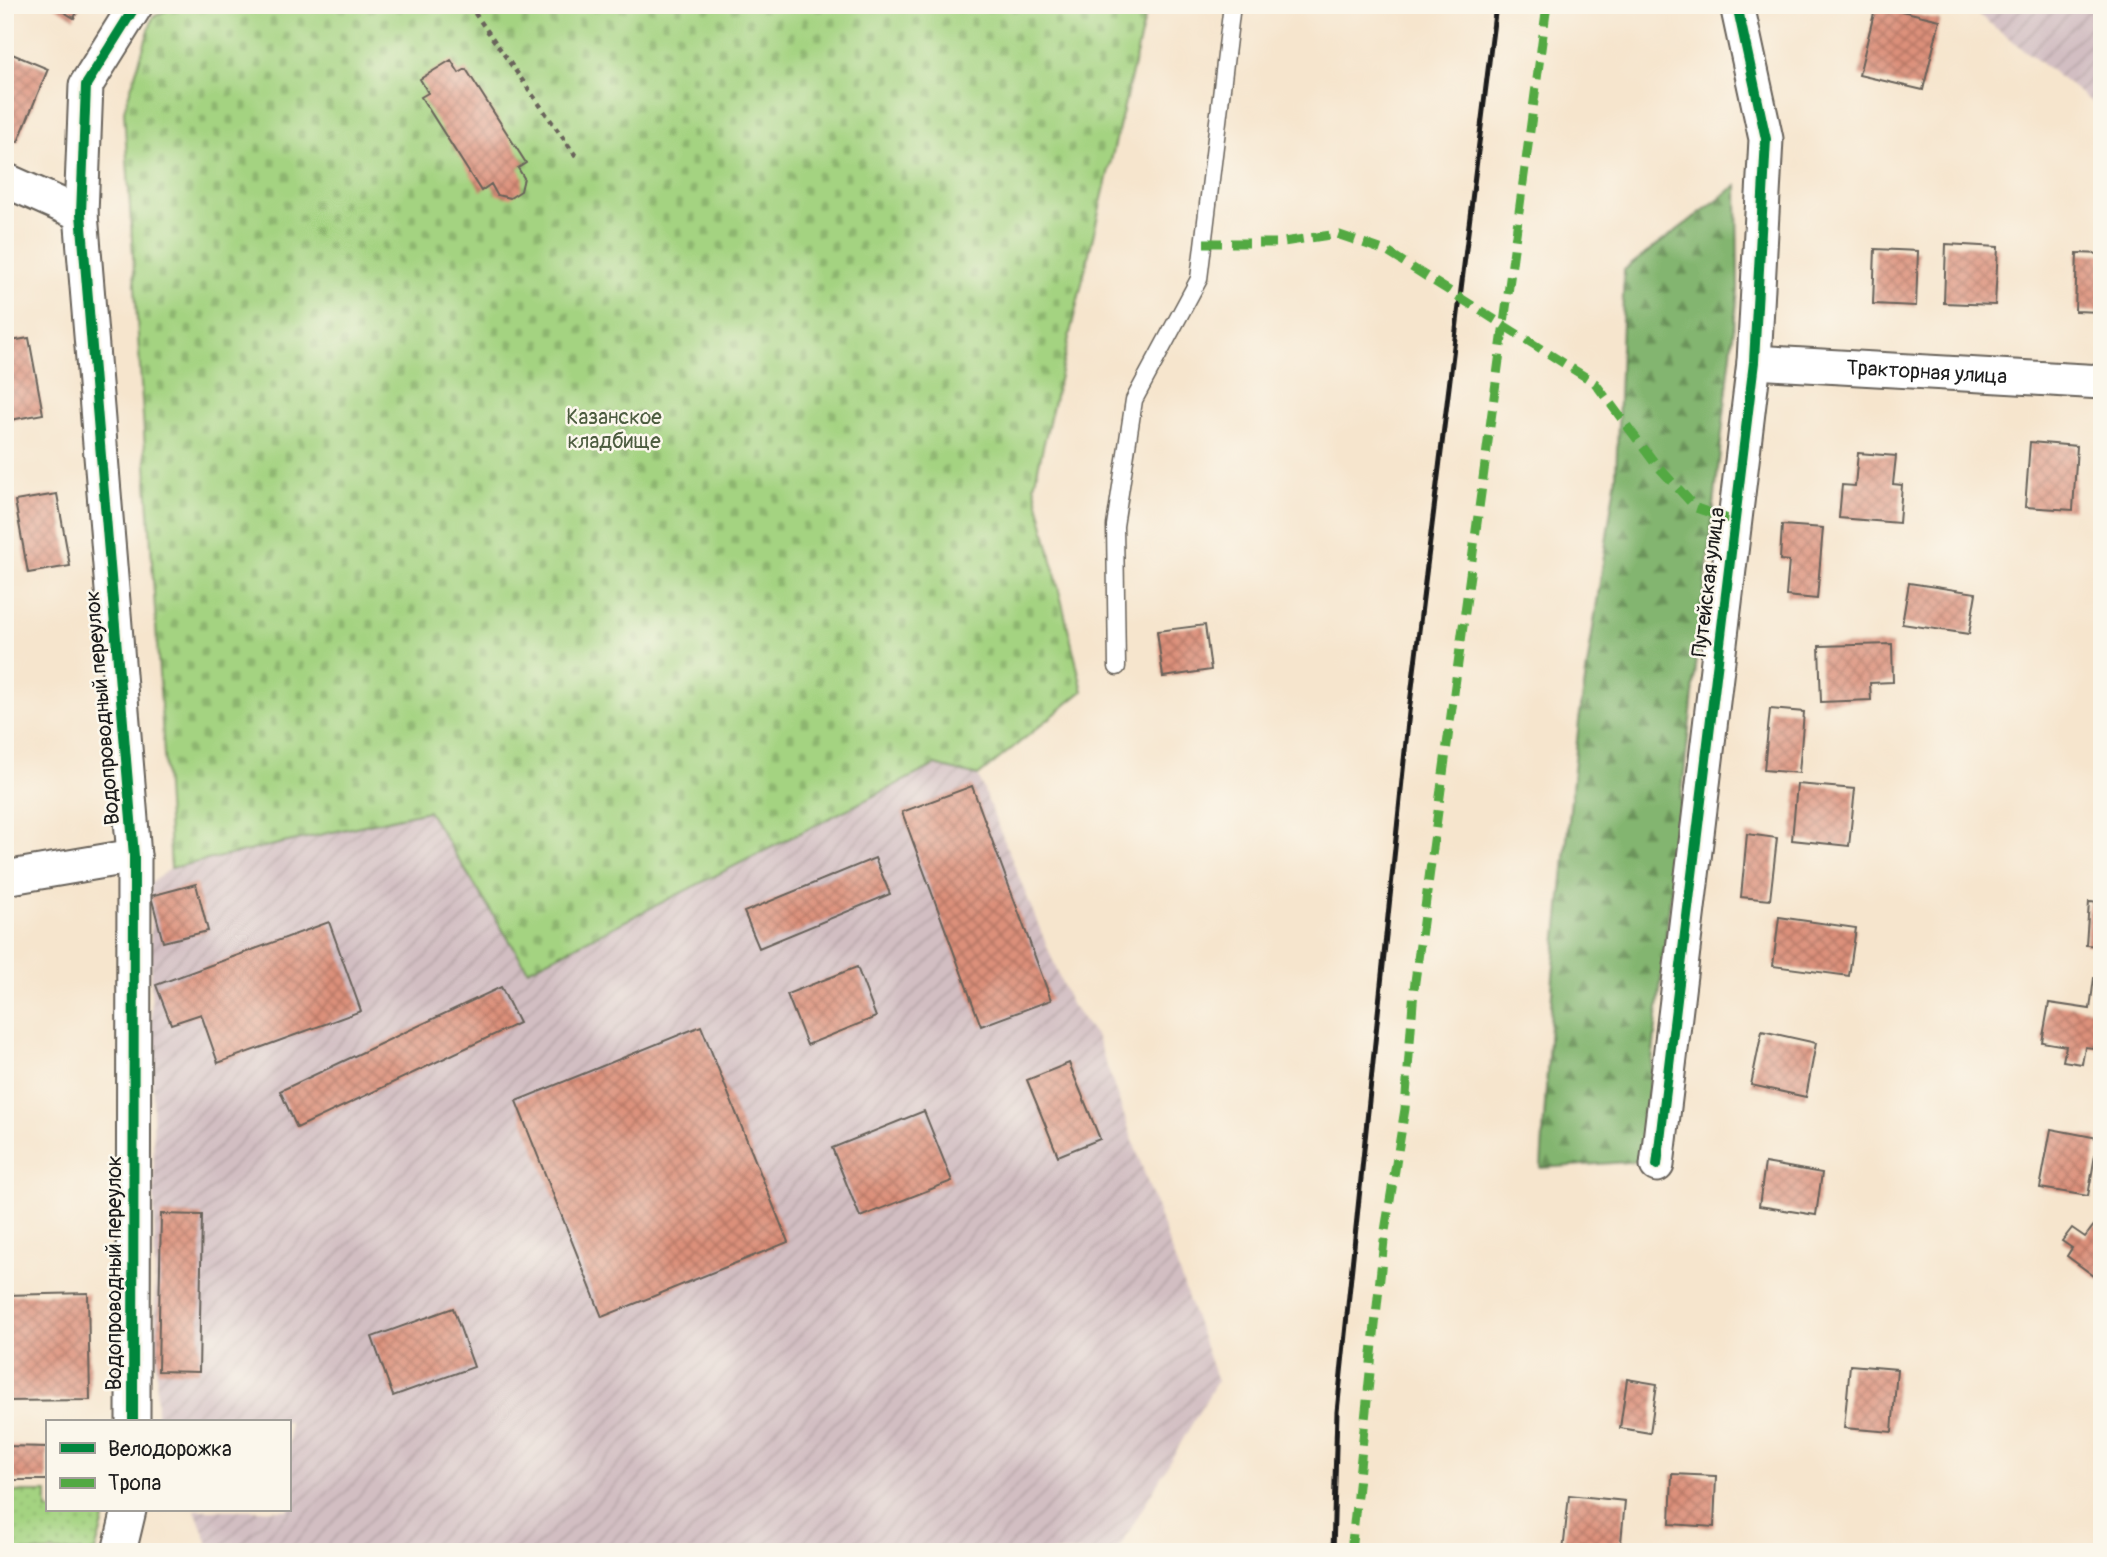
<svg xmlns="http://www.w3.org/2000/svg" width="2107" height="1557" viewBox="0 0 2107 1557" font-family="Pangolin,sans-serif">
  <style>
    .industrial { fill: url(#industrial-furrows) }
    .forest { fill: url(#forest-firs); stroke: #506846; stroke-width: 2 }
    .cemetery { fill: url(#cemetery-stones); stroke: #60784e; stroke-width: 2 }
    .park { fill: url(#park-dots); stroke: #60784e; stroke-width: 2 }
    .building { fill: url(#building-cross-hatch) }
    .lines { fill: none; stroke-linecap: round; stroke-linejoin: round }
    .service-casing { stroke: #68625a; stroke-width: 19 }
    .minor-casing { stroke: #68625a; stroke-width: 37 }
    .path { stroke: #68625a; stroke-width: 4.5; stroke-dasharray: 5 5; stroke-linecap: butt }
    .service { stroke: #fff; stroke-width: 16 }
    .minor { stroke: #fff; stroke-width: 33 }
    .rail { stroke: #1c1c1c; stroke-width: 5 }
    .quiet { stroke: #52a943; stroke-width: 9; stroke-dasharray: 18 9; stroke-linecap: butt }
    .cycleway-casing { stroke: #fbf7ec; stroke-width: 15 }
    .cycleway { stroke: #00873e; stroke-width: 10 }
    .labels { text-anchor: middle; stroke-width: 5; stroke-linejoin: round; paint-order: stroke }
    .street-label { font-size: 21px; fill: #1c1c1c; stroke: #fbf7ec }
    .park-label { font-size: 21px; fill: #4c5c3f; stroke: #fbf7ec }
  </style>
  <defs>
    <pattern id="industrial-furrows" width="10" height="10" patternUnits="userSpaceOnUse" patternTransform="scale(1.75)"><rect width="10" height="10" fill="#d2bec2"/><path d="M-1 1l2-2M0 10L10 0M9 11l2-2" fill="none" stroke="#b4a3a6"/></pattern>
    <pattern id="forest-firs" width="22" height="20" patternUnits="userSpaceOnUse" patternTransform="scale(1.75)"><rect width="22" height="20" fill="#83b56f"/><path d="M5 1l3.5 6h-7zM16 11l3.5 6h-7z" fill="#6a925a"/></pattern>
    <pattern id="cemetery-stones" width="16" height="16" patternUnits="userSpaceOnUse" patternTransform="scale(1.75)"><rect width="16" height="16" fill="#a4d381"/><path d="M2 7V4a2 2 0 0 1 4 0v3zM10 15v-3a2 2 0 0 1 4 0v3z" fill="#8db56f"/></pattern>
    <pattern id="park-dots" width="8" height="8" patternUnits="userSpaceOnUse" patternTransform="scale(1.75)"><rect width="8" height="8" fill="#a4d381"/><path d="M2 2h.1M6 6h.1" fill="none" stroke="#8db56f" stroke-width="1.8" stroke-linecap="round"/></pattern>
    <pattern id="building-cross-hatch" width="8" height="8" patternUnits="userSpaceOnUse" patternTransform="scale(1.75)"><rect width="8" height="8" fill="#dc907a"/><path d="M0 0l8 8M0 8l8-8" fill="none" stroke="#b27563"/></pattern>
  </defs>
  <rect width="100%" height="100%" fill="#fbf7ec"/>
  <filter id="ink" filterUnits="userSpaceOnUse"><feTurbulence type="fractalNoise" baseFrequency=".0143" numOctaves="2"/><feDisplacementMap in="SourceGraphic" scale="14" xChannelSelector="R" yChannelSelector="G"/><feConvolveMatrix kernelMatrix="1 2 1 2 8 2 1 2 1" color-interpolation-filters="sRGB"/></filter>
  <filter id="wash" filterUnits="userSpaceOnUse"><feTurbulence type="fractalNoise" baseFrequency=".00686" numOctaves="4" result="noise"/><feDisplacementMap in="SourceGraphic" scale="28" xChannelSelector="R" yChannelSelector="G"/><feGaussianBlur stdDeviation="1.57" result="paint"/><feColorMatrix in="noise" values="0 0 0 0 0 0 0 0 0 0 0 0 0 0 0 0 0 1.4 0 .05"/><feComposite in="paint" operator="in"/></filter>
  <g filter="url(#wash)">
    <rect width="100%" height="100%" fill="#f6e5cd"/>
    <path class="industrial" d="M1966 5H2102V110L2024 50Z
      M935 765 978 776 1070 1003 1097 1038 1217 1381 1117 1552H211L195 1510H289V1422H157L150 884 171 868 428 811 529 970Z"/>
    <path class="forest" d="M1737 185 1738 290 1641 1161 1541 1168 1553 976 1579 721 1616 476 1624 270Z"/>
    <path class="cemetery" d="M177 5H1148L1034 485 1083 691 978 776 935 765 528 970 428 811 171 868 124 110 153 17Z"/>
    <path class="park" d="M5 1492H47V1510H107L95 1552H5Z"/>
    <g id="blocks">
      <path class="building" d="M52 5H81L74 18Z
        M1876 5 1940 20 1923 90 1859 75Z
        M5 51 48 69 18 142 5 137Z
        M451 60 459 73 466 69 526 163 518 168 524 178 521 191 510 198 497 195 491 184 481 191 421 97 428 93 420 79Z
        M1946 244 1998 247 1995 305 1944 303Z
        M1875 249 1918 251 1916 306 1873 304Z
        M2077 253 2102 254V312L2075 311Z
        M29 338 43 414 5 421V342Z
        M2030 442 2077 446 2073 510 2025 507Z
        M1858 453 1896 456 1893 484 1902 485 1899 523 1839 518 1842 485 1855 486Z
        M57 494 70 566 28 573 15 501Z
        M1782 525 1823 528 1817 599 1786 596 1789 561 1780 560Z
        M1909 583 1976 593 1969 634 1902 624Z
        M1205 625 1211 670 1163 677 1157 631Z
        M1892 644 1893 682 1870 683 1871 700 1821 702 1819 646Z
        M1770 709 1804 712 1799 773 1764 770Z
        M1797 784 1855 789 1849 846 1792 840Z
        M972 786 1051 1000 981 1026 902 812Z
        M1747 834 1777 838 1770 900 1741 897Z
        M875 858 890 894 759 948 744 912Z
        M196 884 208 931 163 942 151 896Z
        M2089 902 2102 903V946L2086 945Z
        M1779 917 1856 928 1849 976 1773 966Z
        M329 922 361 1011 218 1063 201 1014 171 1024 156 985Z
        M857 967 876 1017 807 1045 787 994Z
        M2094 978 2102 979V1049L2085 1047 2082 1064 2063 1061 2066 1046 2042 1042 2049 1003 2090 1009Z
        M501 987 519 1023 297 1128 280 1091Z
        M701 1026 788 1242 602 1317 516 1101Z
        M1762 1031 1816 1043 1806 1097 1751 1085Z
        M1069 1063 1100 1139 1058 1156 1027 1080Z
        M924 1111 952 1181 860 1217 832 1148Z
        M2051 1129 2098 1138 2088 1196 2040 1188Z
        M1765 1163 1822 1173 1816 1215 1759 1206Z
        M161 1214 202 1215 199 1372 158 1371Z
        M2095 1224 2102 1230V1282L2067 1256 2072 1248 2062 1241 2072 1228 2085 1237Z
        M88 1293 90 1400 5 1401V1295Z
        M453 1308 474 1367 393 1396 372 1337Z
        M1850 1365 1897 1369 1892 1432 1844 1428Z
        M1627 1379 1657 1384 1650 1433 1620 1428Z
        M5 1446 47 1447V1480H5Z
        M1672 1474 1716 1476 1714 1527 1670 1524Z
        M1569 1495 1625 1501 1620 1552H1563Z"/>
    </g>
  </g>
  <g filter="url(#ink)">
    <use href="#blocks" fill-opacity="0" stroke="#68625a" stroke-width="2"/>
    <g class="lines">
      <defs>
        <path id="service" d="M1117 667 1115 526 1134 400 1199 279 1232 5"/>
        <g id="minor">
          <path d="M5 180 81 214"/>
          <path id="s1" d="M1754 362 2102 382"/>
          <path d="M5 878 134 856"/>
          <path d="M1657 1165 1754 362 1766 139 1737 5"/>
          <path d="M133 1422 134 856 81 214 86 85 136 5"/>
          <path d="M119 1552 129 1510"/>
        </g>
      </defs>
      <use href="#service" class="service-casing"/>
      <use href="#minor" class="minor-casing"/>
      <path class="path" d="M469 5 578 159"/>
      <use href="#service" class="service"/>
      <use href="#minor" class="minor"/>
      <path class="rail" d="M1333 1552 1337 1412 1409 712 1496 5"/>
      <path class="quiet" d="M1204 243H1277L1337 234 1386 251 1595 383 1654 462 1696 508 1734 521
        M1351 1552 1385 1231 1405 1109 1414 989 1547 5"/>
      <defs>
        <path id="cycleway" d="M1657 1165 1754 362 1766 139 1737 5
          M133 1422 134 856 81 214 86 85 136 5"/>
      </defs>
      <use href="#cycleway" class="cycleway-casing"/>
      <use href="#cycleway" class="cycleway"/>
    </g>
  </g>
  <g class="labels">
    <g class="street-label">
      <text dy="7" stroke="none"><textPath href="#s1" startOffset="173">Тракторная улица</textPath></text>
      <text transform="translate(1708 582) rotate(-83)" y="7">Путейская улица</text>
      <text transform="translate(102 708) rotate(-95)" y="7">Водопроводный переулок</text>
      <text transform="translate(114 1273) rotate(-90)" y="7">Водопроводный переулок</text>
    </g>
    <g class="park-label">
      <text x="614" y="424">Казанское<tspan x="614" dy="24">кладбище</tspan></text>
    </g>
  </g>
  <rect width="2107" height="1557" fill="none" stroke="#fbf7ec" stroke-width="28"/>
  <rect x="46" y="1420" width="245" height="91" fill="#fbf7ec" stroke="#a29f99" stroke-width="2"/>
  <rect x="60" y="1443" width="35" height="10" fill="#00873e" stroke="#a29f99" stroke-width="2"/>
  <text x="108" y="1456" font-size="21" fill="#1c1c1c">Велодорожка</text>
  <rect x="60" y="1478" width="35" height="10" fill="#52a943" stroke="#a29f99" stroke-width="2"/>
  <text x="108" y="1490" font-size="21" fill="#1c1c1c">Тропа</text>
</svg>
